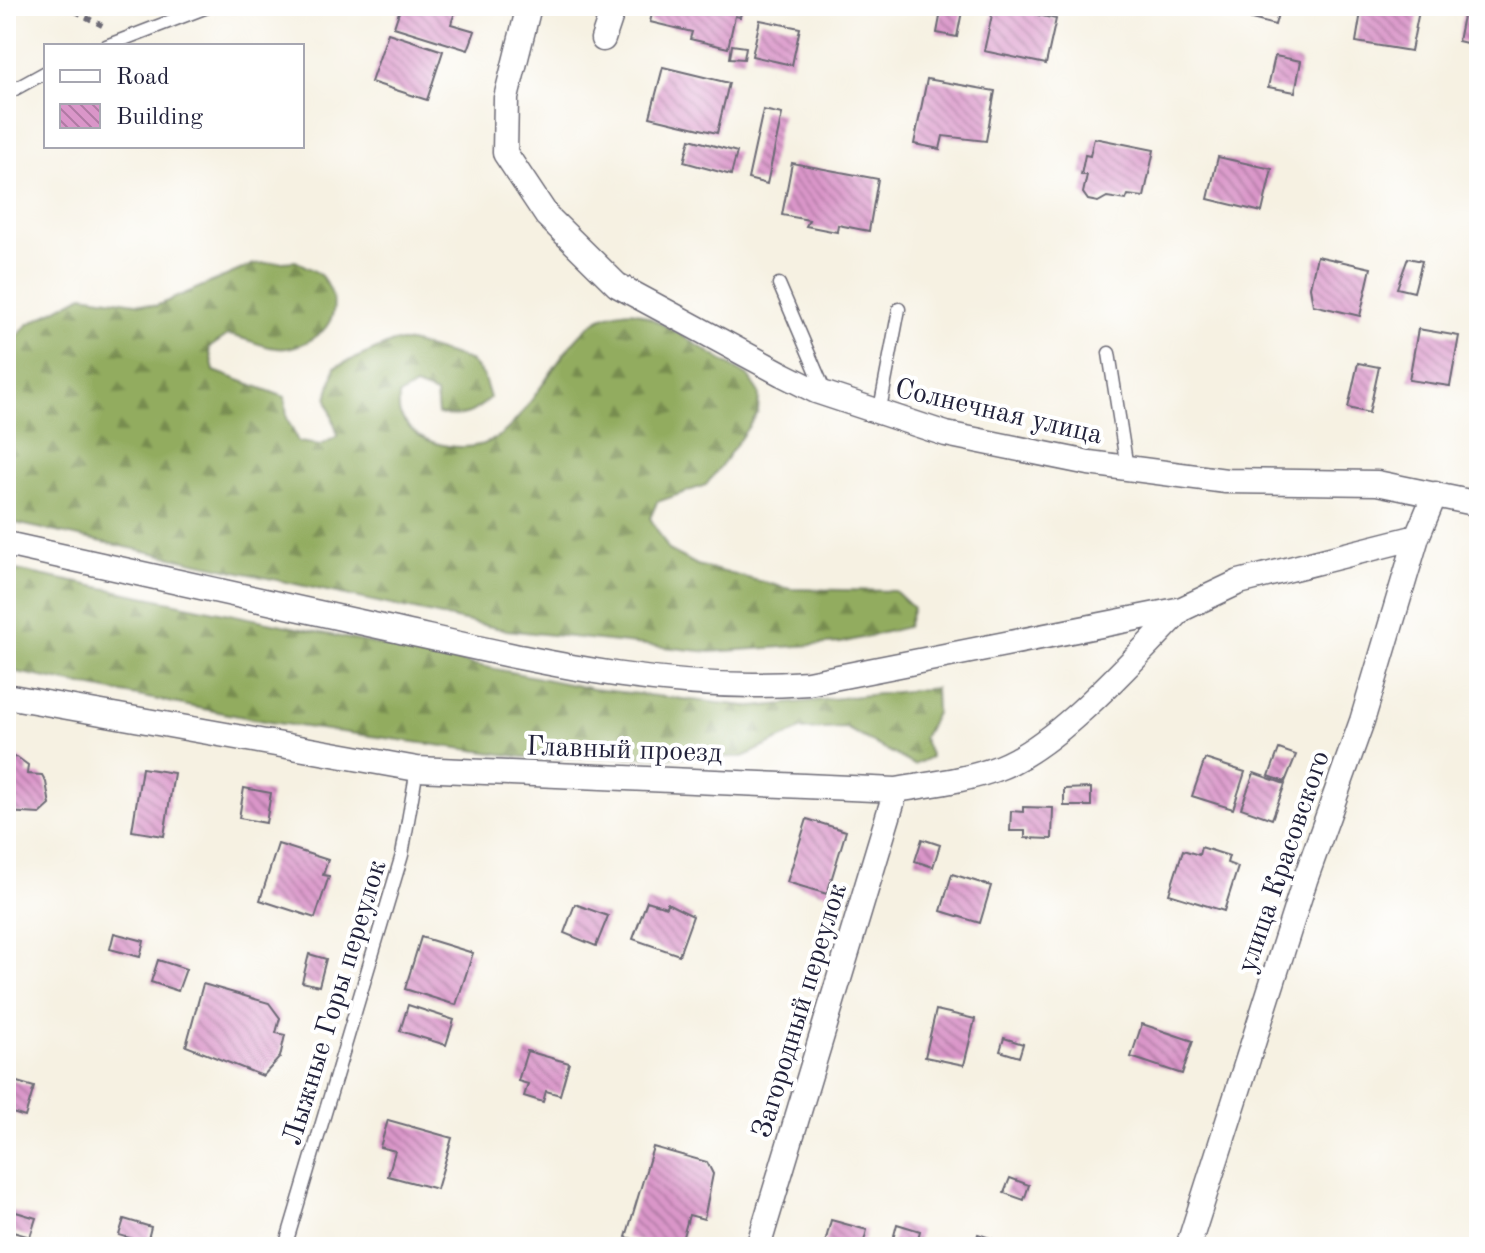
<svg xmlns="http://www.w3.org/2000/svg" width="1485" height="1253" viewBox="0 0 1485 1253" font-family="'Old Standard TT',serif">
  <style>
    .forest { fill: url(#forest-firs); stroke: #5a674c; stroke-width: 2 }
    .building { fill: url(#building-back-hatch) }
    .lines { fill: none; stroke-linecap: round; stroke-linejoin: round }
    .service-casing { stroke: #6c6a75; stroke-width: 15 }
    .minor-casing { stroke: #6c6a75; stroke-width: 27 }
    .path { stroke: #6c6a75; stroke-width: 5; stroke-dasharray: 6 6; stroke-linecap: butt }
    .service { stroke: #fff; stroke-width: 12 }
    .minor { stroke: #fff; stroke-width: 24 }
    .labels { text-anchor: middle; stroke-width: 8; stroke-linejoin: round; paint-order: stroke }
    .street-label { font-size: 28px; fill: #22223b; stroke: #fff }
  </style>
  <defs>
    <pattern id="forest-firs" width="22" height="20" patternUnits="userSpaceOnUse" patternTransform="scale(2)"><rect width="22" height="20" fill="#92ac5e"/><path d="M5 1l3.5 6h-7zM16 11l3.5 6h-7z" fill="#778c4f"/></pattern>
    <pattern id="building-back-hatch" width="6" height="6" patternUnits="userSpaceOnUse" patternTransform="scale(2)"><rect width="6" height="6" fill="#da96c9"/><path d="M-1 5l2 2M0 0l6 6M5-1l2 2" fill="none" stroke="#b07aa4"/></pattern>
  </defs>
  <rect width="100%" height="100%" fill="#fff"/>
  <filter id="ink" filterUnits="userSpaceOnUse"><feTurbulence type="fractalNoise" baseFrequency=".0125" numOctaves="2"/><feDisplacementMap in="SourceGraphic" scale="16" xChannelSelector="R" yChannelSelector="G"/><feConvolveMatrix kernelMatrix="1 2 1 2 8 2 1 2 1" color-interpolation-filters="sRGB"/></filter>
  <filter id="wash" filterUnits="userSpaceOnUse"><feTurbulence type="fractalNoise" baseFrequency=".006" numOctaves="4" result="noise"/><feDisplacementMap in="SourceGraphic" scale="32" xChannelSelector="R" yChannelSelector="G"/><feGaussianBlur stdDeviation="1.8" result="paint"/><feColorMatrix in="noise" values="0 0 0 0 0 0 0 0 0 0 0 0 0 0 0 0 0 1.4 0 .05"/><feComposite in="paint" operator="in"/></filter>
  <g filter="url(#wash)">
    <rect width="100%" height="100%" fill="#f6f1e2"/>
    <path class="forest" d="M296 261C304 266 316 270 322 277 349 311 325 341 288 348 268 351 248 338 228 335L209 348 214 371 285 397 287 418 298 442 321 445 338 436 327 399 335 367 393 342H410L469 360 483 375 490 398C473 414 462 419 438 414L436 394 415 386 399 396C399 401 398 410 400 414 416 449 475 457 502 434 536 407 570 327 606 316 613 313 629 310 636 312 666 323 718 359 748 376L759 393 758 413 726 459 706 485 657 502 650 518 669 550 697 565 790 589 895 591 913 608 907 627 841 643 710 652 506 630 6 521V349L27 325 83 295 156 306 254 264Z
      M6 568 593 689 755 707 935 688 936 713 923 738 931 757 914 765 846 728 800 730 743 757H523L269 722 6 670Z"/>
    <g id="blocks">
      <path class="building" d="M401 6H457L451 24 475 31 468 50 394 27Z
        M654 6H731L742 9 740 17 735 16 728 48 690 39 692 32 650 22Z
        M942 6H963L957 37 937 33Z
        M994 6 1016 9V6H1040L1038 15 1056 19 1046 64 984 51Z
        M1234 6H1280L1275 25 1232 14Z
        M1362 6H1420L1411 51 1356 42Z
        M1465 6H1479V46L1458 41Z
        M760 20 800 28 792 65 752 56Z
        M388 33 443 51 427 100 371 82Z
        M732 45 746 47 744 59 730 58Z
        M1275 56 1301 61 1295 92 1268 87Z
        M663 67 729 83 717 133 650 117Z
        M927 79 995 91 986 141 943 136 940 149 914 144Z
        M763 110 782 114 767 184 748 179Z
        M1094 138 1154 150 1144 197 1128 195 1126 200 1107 197 1098 202 1088 200 1083 193 1087 175H1081L1085 155 1090 156Z
        M690 139 737 152 731 175 684 162Z
        M1218 157 1272 169 1262 212 1208 199Z
        M792 163 878 179 869 231 838 225 837 232 806 226 809 220 782 215Z
        M1317 256 1371 268 1360 316 1313 305 1310 287Z
        M1408 258 1422 261 1414 292 1397 288Z
        M1418 329 1459 336 1450 386 1409 380Z
        M1358 363 1379 367 1369 413 1348 408Z
        M1279 749 1296 755 1285 782 1269 776Z
        M17 757 28 765 27 774 42 775 46 782 50 805 40 814 6 812V758Z
        M1205 759 1245 772 1233 809 1192 796Z
        M142 768 174 773 164 836 132 831Z
        M1254 773 1285 784 1272 819 1241 808Z
        M244 788 271 793 266 823 239 818Z
        M1091 788V806H1064V789Z
        M1023 807 1053 808 1052 839 1025 838V831H1010L1011 811 1023 812Z
        M807 819 846 831 827 894 787 882Z
        M922 839 940 845 933 867 915 861Z
        M278 844 328 860 323 875 329 876 315 918 260 900Z
        M1201 847 1229 856 1227 863 1238 867 1224 911 1169 894 1183 850 1199 855Z
        M952 874 991 886 980 923 941 911Z
        M647 901 666 907 667 903 693 916 679 955 633 939Z
        M575 904 608 916 596 946 564 933Z
        M114 933 144 941 140 957 110 949Z
        M421 937 473 953 456 1005 405 989Z
        M309 954 326 959 319 986 302 982Z
        M158 960 186 969 178 991 151 982Z
        M203 984 269 1003 280 1018 276 1033 285 1035 280 1057 263 1076 186 1046Z
        M408 1005 454 1020 446 1045 400 1031Z
        M936 1010 975 1019 964 1065 925 1057Z
        M1142 1024 1193 1041 1182 1074 1131 1057Z
        M1004 1038 1023 1044 1019 1057 1000 1051Z
        M527 1051 569 1063 560 1095 546 1091 543 1102 524 1096 528 1084 518 1081Z
        M7 1079 34 1087 25 1117 6 1111Z
        M388 1120 452 1138 437 1189 388 1176 395 1151 380 1147Z
        M653 1147 707 1162 713 1174 704 1219 689 1215 680 1247H659L626 1237Z
        M1010 1178 1029 1185 1024 1200 1004 1193Z
        M6 1209 36 1218 30 1237 6 1230Z
        M124 1219 151 1227 147 1243 119 1235Z
        M831 1220 867 1230 863 1245 824 1247Z
        M897 1224 920 1231 916 1247H891Z
        M978 1234 1005 1243 1004 1247H974Z"/>
    </g>
  </g>
  <g filter="url(#ink)">
    <use href="#blocks" fill-opacity="0" stroke="#6c6a75" stroke-width="2"/>
    <g class="lines">
      <defs>
        <path id="service" d="M106 46 210 6
          M6 94 46 72
          M779 284 826 394
          M1109 353 1127 468
          M879 414 899 309
          M285 1247 402 855 417 769"/>
        <path id="minor" d="M529 6 506 98 505 153 547 216 617 285 782 374 816 391 946 434 1089 463 1226 481 1377 483 1479 504
          M603 39 614 6
          M6 544C136 573 266 602 396 630 532 660 667 694 808 683L1182 609 1239 582 1417 537
          M6 696 417 769 896 790C930 784 965 781 998 768 1059 745 1135 657 1182 609
          M758 1247 896 790
          M1188 1247 1305 880 1362 721 1417 537 1435 494"/>
      </defs>
      <use href="#service" class="service-casing"/>
      <use href="#minor" class="minor-casing"/>
      <path class="path" d="M65 6 103 26"/>
      <use href="#service" class="service"/>
      <use href="#minor" class="minor"/>
    </g>
  </g>
  <g class="labels">
    <g class="street-label">
      <text transform="translate(999 410) rotate(13)" y="10">Солнечная улица</text>
      <text transform="translate(624 748) rotate(2)" y="10">Главный проезд</text>
      <text transform="translate(1282 861) rotate(-71)" y="10">улица Красовского</text>
      <text transform="translate(333 1002) rotate(-73)" y="10">Лыжные Горы переулок</text>
      <text transform="translate(798 1010) rotate(-73)" y="10">Загородный переулок</text>
    </g>
  </g>
  <rect width="1485" height="1253" fill="none" stroke="#fff" stroke-width="32"/>
  <rect x="44" y="44" width="260" height="104" fill="#ffffff" stroke="#a7a7b1" stroke-width="2"/>
  <rect x="60" y="70" width="40" height="12" fill="#ffffff" stroke="#a7a7b1" stroke-width="2"/>
  <text x="116" y="84" font-size="24" fill="#22223b">Road</text>
  <rect x="60" y="104" width="40" height="24" fill="url(#building-back-hatch)" stroke="#a7a7b1" stroke-width="2"/>
  <text x="116" y="124" font-size="24" fill="#22223b">Building</text>
</svg>
